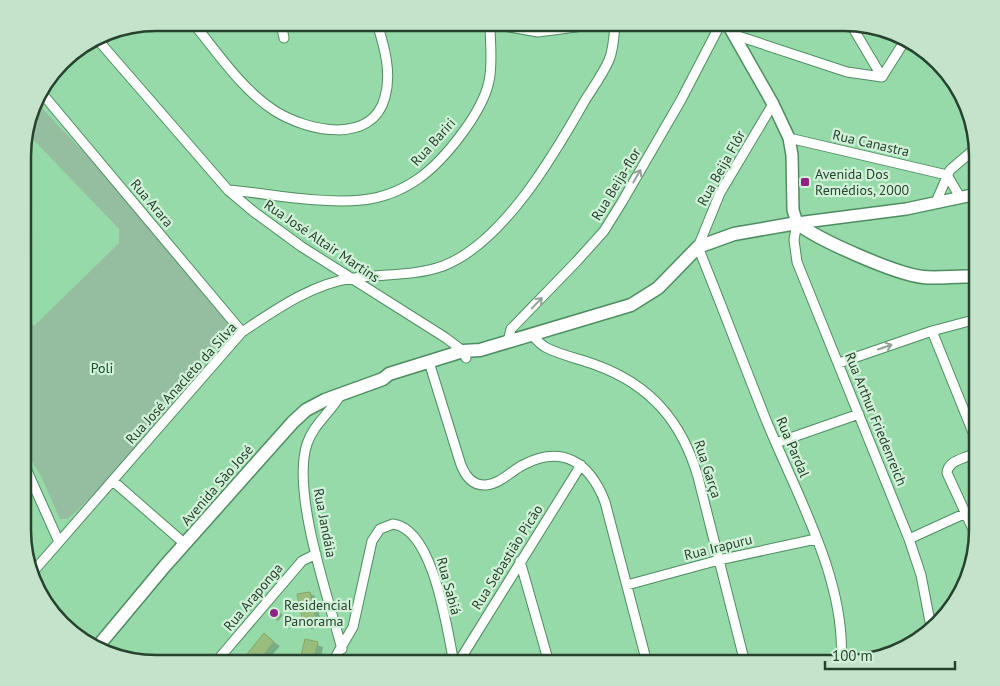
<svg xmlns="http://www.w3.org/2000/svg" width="1000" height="686" viewBox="0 0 1000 686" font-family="'PT Sans',sans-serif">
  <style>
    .green { fill: #95bea0 }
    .shadow { fill: #0003 }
    .building { fill: #98bd7d; stroke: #83a668 }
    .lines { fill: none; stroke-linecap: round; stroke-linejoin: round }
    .minor-casing { stroke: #4d8d61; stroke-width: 11 }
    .tertiary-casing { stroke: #4d8d61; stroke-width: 14 }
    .secondary-casing { stroke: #4d8d61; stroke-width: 15 }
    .minor { stroke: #fff; stroke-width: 9 }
    .tertiary { stroke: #fff; stroke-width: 11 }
    .secondary { stroke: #fff; stroke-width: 12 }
    .oneway { stroke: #93a197 }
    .poi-dot { fill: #912386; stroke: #d1f2d9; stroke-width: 2 }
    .labels { text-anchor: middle; stroke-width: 4.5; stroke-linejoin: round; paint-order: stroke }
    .street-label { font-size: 14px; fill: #27432f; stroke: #d1f2d9 }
    .poi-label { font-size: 14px; fill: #27432f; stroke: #d1f2d9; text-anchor: start }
    .park-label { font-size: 14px; fill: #1a4c2c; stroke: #d1f2d9 }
    .rim { fill: none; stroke: #27432f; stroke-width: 2.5 }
  </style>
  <rect width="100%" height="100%" fill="#97daa9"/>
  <path class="green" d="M36 102 153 225 230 327 131 459 68 519H60L41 476 24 448V315L34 326 119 243V229L26 132Z"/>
  <path class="shadow" d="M309 593 315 596 321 622 308 624V627L322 624V627L311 629 305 626Z
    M274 608 283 615 278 621 269 614Z
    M264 635 280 646 265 663H251L245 658Z
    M306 641 323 647 320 663H301Z"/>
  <path class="building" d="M310 592 317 624 304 627 297 594Z
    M264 633 274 642 257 663H249L243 659Z
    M305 639 318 642 313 663H299Z"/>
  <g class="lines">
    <defs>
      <path id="minor" d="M193 23C218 53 242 90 275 111 307 131 372 146 385 97 392 72 384 46 377 23
        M281 23 284 38
        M486 23 538 32 606 23
        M850 23 882 77
        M735 35 847 72 882 77 904 42
        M97 39 228 190 254 212 302 247 446 338 463 351 466 358
        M101 41 117 29
        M40 91 242 332
        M773 104 720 193 698 247C721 304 743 362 766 420 796 494 847 581 841 663
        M789 138 947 175
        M947 175 960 197
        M229 190C272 194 318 204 362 200 382 198 402 190 418 179 444 161 483 112 489 81 493 63 490 42 490 24
        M936 202 950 170 977 147
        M797 223 794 240 797 262 909 539 921 575 931 627
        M932 331 976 440V452C967 459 948 459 947 473L977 538
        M531 334C535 338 540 344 545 347 560 355 580 359 596 365 651 385 682 422 698 477L745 663
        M508 341 511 329 577 261 604 231 622 202 681 100 721 23
        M429 362 460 462C464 474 471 486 486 485 500 484 511 471 523 465 563 444 590 463 605 502L647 663
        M839 363 932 331 977 319
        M341 394C331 412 313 425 307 444 291 492 329 600 342 649
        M776 443 859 414
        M24 464 59 542
        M113 481 185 544
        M909 539 977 508
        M520 561 549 663
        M32 573 242 332C275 310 313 283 354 278 383 274 415 276 443 266 503 243 554 155 584 102 592 89 603 74 609 60 614 48 614 35 615 23
        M627 585 719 560 816 539
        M215 663 302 561 316 554
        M332 663 353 627 372 541 380 529 393 524C434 529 447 630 454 663
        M458 663 581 465"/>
      <path id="tertiary" d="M727 23 773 104 789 138 792 155 793 210 797 223 906 209 977 194"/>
      <path id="secondary" d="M99 645 164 567 293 422 306 410 325 400 383 379 389 374 463 351 480 350 631 305 658 288 698 247 734 234 797 223C818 240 896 274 923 277 941 279 959 275 977 277"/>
    </defs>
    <use href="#minor" class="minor-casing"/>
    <use href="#tertiary" class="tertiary-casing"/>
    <use href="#secondary" class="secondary-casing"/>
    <use href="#minor" class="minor"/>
    <use href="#tertiary" class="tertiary"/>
    <use href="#secondary" class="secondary"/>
  </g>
  <defs><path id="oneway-shaft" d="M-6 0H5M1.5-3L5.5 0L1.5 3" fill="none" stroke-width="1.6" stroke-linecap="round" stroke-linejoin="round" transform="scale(1.25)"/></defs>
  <g class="oneway">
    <use href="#oneway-shaft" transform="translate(637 176) rotate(-60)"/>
    <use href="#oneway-shaft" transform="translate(537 303) rotate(-46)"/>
    <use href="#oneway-shaft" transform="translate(885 347) rotate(-19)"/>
  </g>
  <g class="poi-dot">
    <rect x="800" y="177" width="10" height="10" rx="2.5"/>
    <circle cx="274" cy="613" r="5"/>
  </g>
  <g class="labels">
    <g class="street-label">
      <text transform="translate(433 142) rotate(-48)" y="5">Rua Bariri</text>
      <text transform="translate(871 143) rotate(13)" y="5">Rua Canastra</text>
      <text transform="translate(721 168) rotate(-61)" y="5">Rua Beija Flôr</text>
      <text transform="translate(616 184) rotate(-59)" y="5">Rua Beija-flor</text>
      <text transform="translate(152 203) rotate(50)" y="5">Rua Arara</text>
      <text transform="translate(322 241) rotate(34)" y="5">Rua José Altair Martins</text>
      <text transform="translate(181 383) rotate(-48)" y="5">Rua José Anacleto da Silva</text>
      <text transform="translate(876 419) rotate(68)" y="5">Rua Arthur Friedenreich</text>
      <text transform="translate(793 447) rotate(67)" y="5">Rua Pardal</text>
      <text transform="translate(708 469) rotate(72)" y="5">Rua Garça</text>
      <text transform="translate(217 485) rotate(-49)" y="5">Avenida São José</text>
      <text transform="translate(325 523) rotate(79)" y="5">Rua Jandáia</text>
      <text transform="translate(718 547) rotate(-14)" y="5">Rua Irapuru</text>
      <text transform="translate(507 557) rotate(-58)" y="5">Rua Sebastião Picão</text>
      <text transform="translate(449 586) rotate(75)" y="5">Rua Sabiá</text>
      <text transform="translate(253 597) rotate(-50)" y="5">Rua Araponga</text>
    </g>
    <g class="poi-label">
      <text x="815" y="179">Avenida Dos<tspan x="815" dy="16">Remédios, 2000</tspan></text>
      <text x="284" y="610">Residencial<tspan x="284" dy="16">Panorama</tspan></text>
    </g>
    <g class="park-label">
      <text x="102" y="373">Poli</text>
    </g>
  </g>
  <path d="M0 0H1000V686H0ZM156 31H844A125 125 0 0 1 969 156V530A125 125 0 0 1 844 655H156A125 125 0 0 1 31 530V156A125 125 0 0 1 156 31Z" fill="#c3e4cb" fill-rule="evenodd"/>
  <path class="rim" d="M156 31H844A125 125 0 0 1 969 156V530A125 125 0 0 1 844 655H156A125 125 0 0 1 31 530V156A125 125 0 0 1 156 31Z"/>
  <path d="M825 661v8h130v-8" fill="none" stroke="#27432f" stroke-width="2.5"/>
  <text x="832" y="661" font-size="15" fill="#27432f" stroke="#d1f2d9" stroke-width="4" paint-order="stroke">100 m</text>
</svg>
